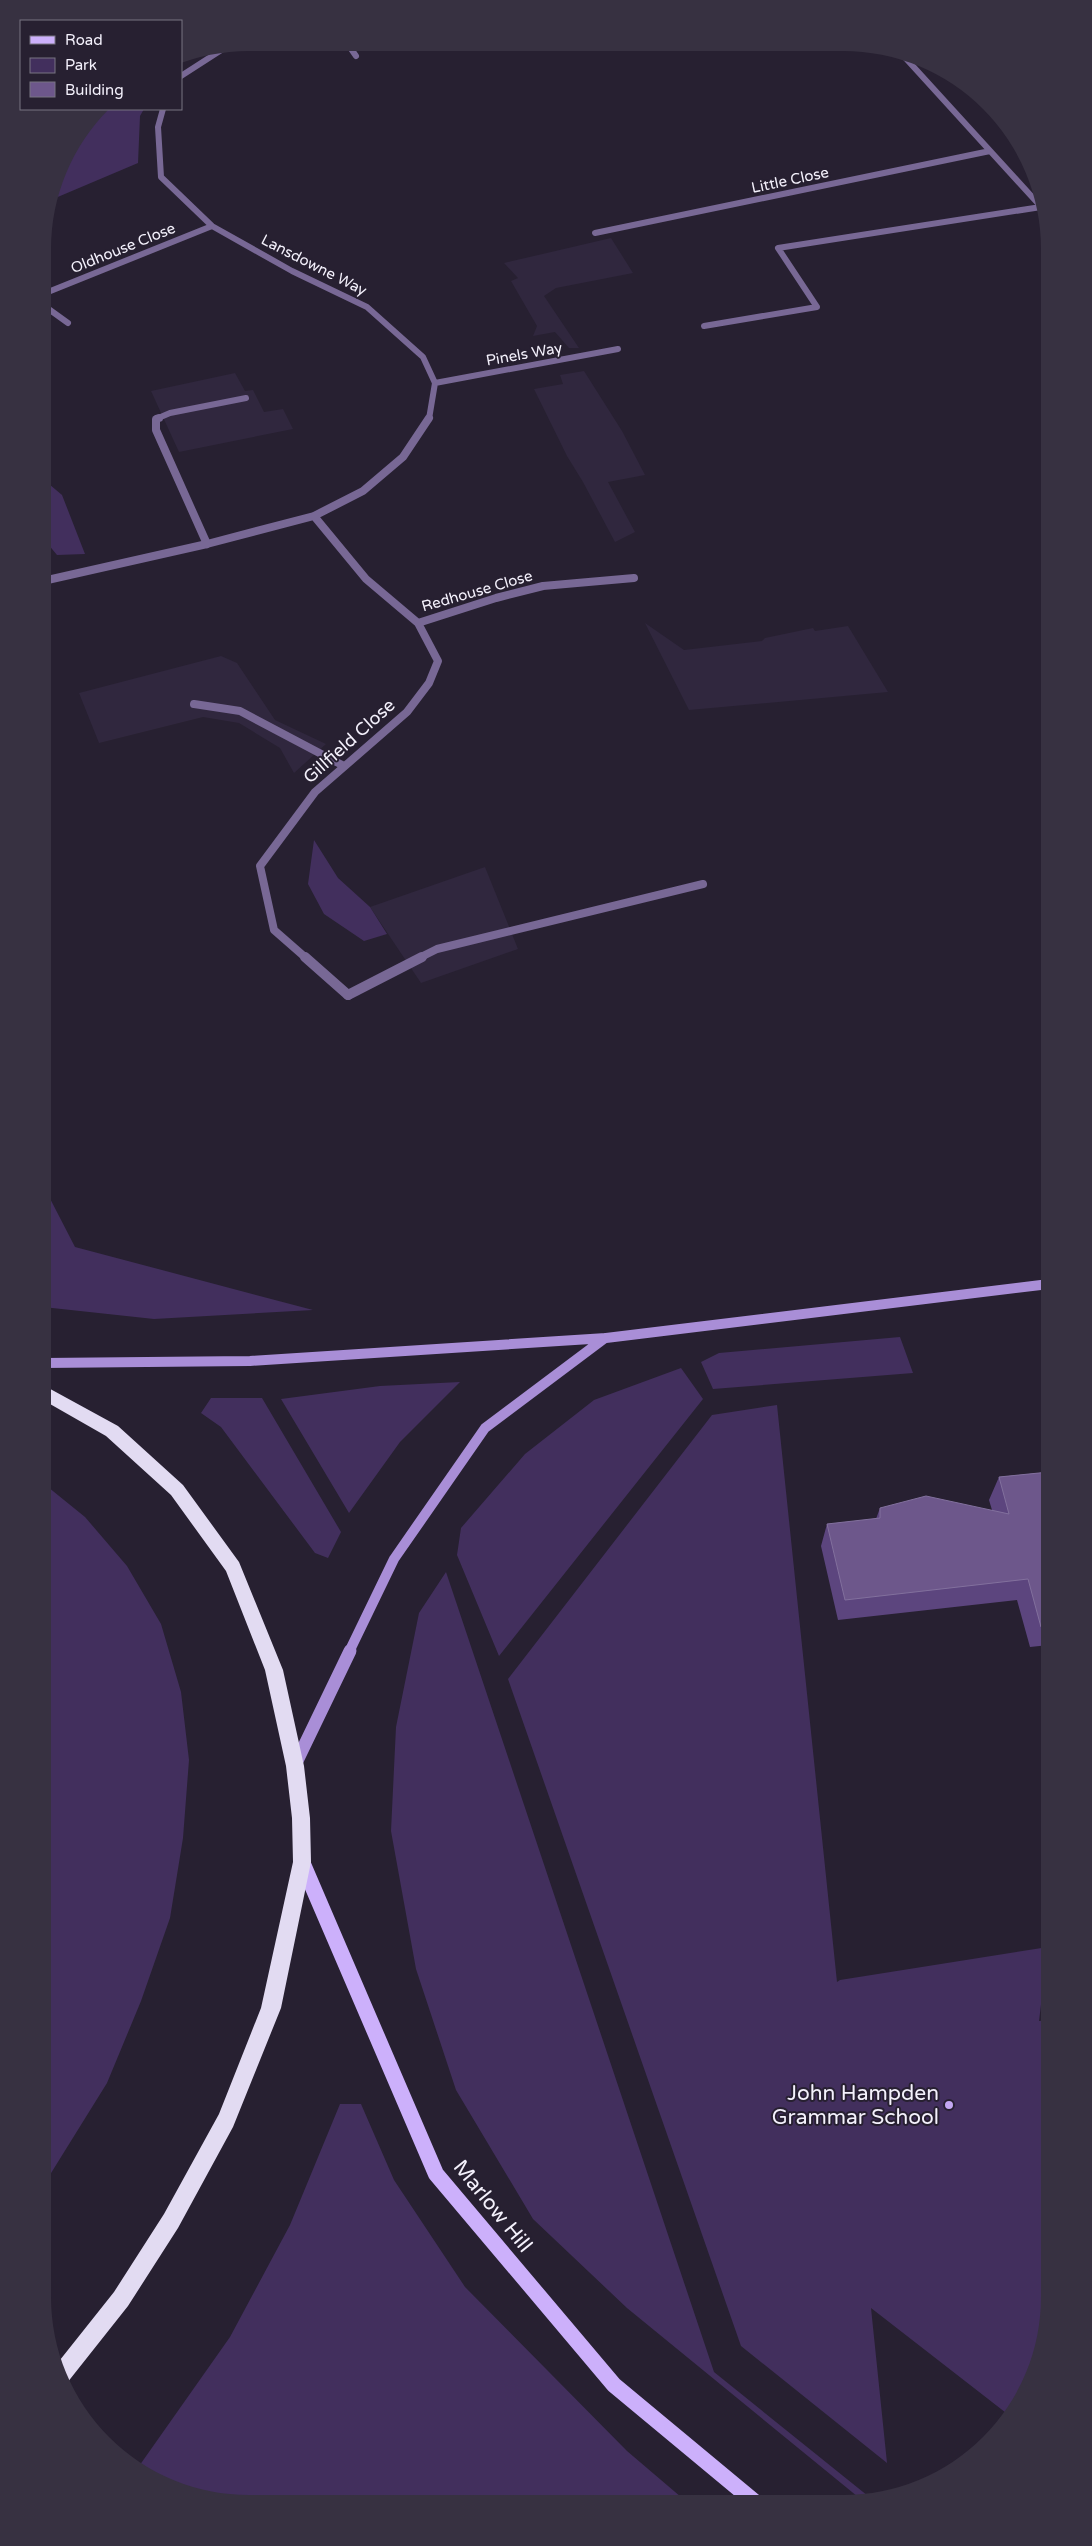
<svg xmlns="http://www.w3.org/2000/svg" width="1092" height="2546" viewBox="0 0 1092 2546" font-family="'Varela Round',sans-serif">
  <style>
    .built { fill: #30273e }
    .green { fill: #422f5d }
    .lines { fill: none; stroke-linecap: round; stroke-linejoin: round }
    .lane-far2 { stroke: #786895; stroke-width: 6 }
    .lane-far1 { stroke: #786895; stroke-width: 8 }
    .lane { stroke: #786895; stroke-width: 10 }
    .street-far2 { stroke: #786895; stroke-width: 6 }
    .street-far1 { stroke: #786895; stroke-width: 8 }
    .street { stroke: #786895; stroke-width: 10 }
    .secondary-far1 { stroke: #a98ed7; stroke-width: 10 }
    .secondary { stroke: #a98ed7; stroke-width: 13 }
    .primary { stroke: #ccb0fb; stroke-width: 16 }
    .highway { fill: #e2dbf2; fill-rule: evenodd }
    .wall { fill: #5c457e }
    .building { fill: #6d578b; stroke: #82709d }
    .poi-dot { fill: #c3a7f2; stroke: #272031; stroke-width: 2 }
    .labels { text-anchor: middle; stroke-width: 4; stroke-linejoin: round; paint-order: stroke }
    .far-street-label { font-size: 15px; fill: #f4f1fc; stroke: #272031 }
    .street-label { font-size: 18px; fill: #f4f1fc; stroke: #272031 }
    .near-poi-label { font-size: 21px; fill: #f4f1fc; stroke: #272031; text-anchor: end }
    .near-street-label { font-size: 21px; fill: #f4f1fc; stroke: #272031 }
  </style>
  <rect width="100%" height="100%" fill="#272031"/>
  <path class="built" d="M611 238 633 273 556 288 544 296 579 348H569L555 332 533 336 537 326 511 281 518 278 504 263Z
    M584 371 622 431 645 475 608 482 635 532 615 542 583 482 567 456 534 389 563 384 560 375Z
    M235 373 245 391 253 390 264 412 283 409 293 429 179 452 151 391Z
    M645 623 684 650 762 641 765 638 813 628 815 631 848 626 888 692 689 710Z
    M221 656 237 663 275 720 326 744 294 773 280 748 239 723 203 717 99 743 79 693Z
    M485 867 518 949 421 983 370 907Z"/>
  <path class="green" d="M101 109H144L140 116 138 163 53 199 64 157Z
    M43 479 62 495 85 554 57 555 43 538Z
    M314 840 338 878 370 907 387 934 364 941 324 914 308 884Z
    M43 1185 75 1247 313 1310 154 1319 43 1307Z
    M900 1337 913 1373 713 1389 701 1362 719 1353Z
    M681 1368 703 1399 499 1656 457 1555 461 1528 525 1454 594 1400Z
    M460 1382 400 1442 349 1513 281 1399 380 1386Z
    M211 1398H262L341 1532 328 1558 315 1553 221 1427 201 1413Z
    M777 1405 837 1982 840 1980 1048 1947 1039 2021 1049 2020V2310L1034 2376 1010 2416 871 2308 887 2463 741 2346 508 1679 712 1415Z
    M43 1483 85 1517 127 1566 161 1624 181 1692 189 1760 183 1838 170 1918 141 2001 107 2083 43 2186Z
    M446 1572 714 2372 873 2500 863 2501 627 2308 533 2219 456 2090 416 1969 391 1831 396 1727 419 1613Z
    M340 2104H361L394 2180 465 2287 627 2451 688 2503 209 2500 157 2482 137 2469 230 2337 290 2225Z"/>
  <g class="lines">
    <path class="lane-far2" d="M156 419 170 413 246 398"/>
    <path class="lane-far1" d="M159 418 156 419V430L207 544
      M194 704 240 711 344 766
      M419 958 437 949 703 884"/>
    <path class="lane" d="M348 995 422 957"/>
    <path class="street-far2" d="M347 43 356 56
      M900 52 1044 210
      M181 76 226 47
      M163 109 158 127 161 177 212 226 292 271 367 307 423 357 435 383 429 419
      M595 233 990 151
      M43 294 212 226
      M43 305 68 323
      M704 326 817 307 778 248 1041 207
      M435 383 618 349"/>
    <path class="street-far1" d="M43 581 207 544 314 516 363 491 403 457 429 418
      M418 623 496 598 543 586 634 578
      M306 958 274 930 260 866 315 792 407 712 429 683 438 661 418 623 366 579 314 516"/>
    <path class="street" d="M305 957 348 995"/>
    <path class="secondary-far1" d="M43 1363 250 1361 606 1338 1049 1284
      M349 1652 394 1559 485 1428 605 1338"/>
    <path class="secondary" d="M295 1765 350 1651"/>
    <path class="primary" d="M302 1862 436 2174 614 2385 756 2503"/>
    <path class="highway" d="M43 1385 118 1426 183 1485 239 1562 283 1670 304 1766 310 1818 311 1862 281 2008 233 2127 178 2228 128 2306 67 2383 64 2385 56 2365 114 2292 164 2214 219 2114 261 2008 293 1862 292 1818 286 1766 265 1670 226 1571 171 1495 106 1436 43 1400Z"/>
  </g>
  <path class="wall" d="M1049 1472V1645L1030 1647 1017 1600 838 1620 821 1546 827 1524 876 1519 880 1508 992 1510 989 1500 999 1477Z"/>
  <path class="building" d="M1049 1472V1626L1041 1627 1028 1579 845 1600 827 1524 880 1518V1508L926 1496 1009 1514 999 1477Z"/>
  <circle class="poi-dot" cx="949" cy="2105" r="5"/>
  <g class="labels">
    <g class="far-street-label">
      <text transform="translate(790 180) rotate(-12)" y="5">Little Close</text>
      <text transform="translate(123 248) rotate(-22)" y="5">Oldhouse Close</text>
      <text transform="translate(314 265) rotate(27)" y="5">Lansdowne Way</text>
      <text transform="translate(524 354) rotate(-10)" y="5">Pinels Way</text>
      <text transform="translate(477 591) rotate(-16)" y="5">Redhouse Close</text>
    </g>
    <g class="street-label">
      <text transform="translate(349 741) rotate(-42)" y="6">Gillfield Close</text>
    </g>
    <g class="near-poi-label">
      <text x="939" y="2100">John Hampden<tspan x="939" dy="24">Grammar School</tspan></text>
    </g>
    <g class="near-street-label">
      <text transform="translate(493 2206) rotate(51)" y="7">Marlow Hill</text>
    </g>
  </g>
  <path d="M0 0H1092V2546H0ZM249 51H843A198 198 0 0 1 1041 249V2297A198 198 0 0 1 843 2495H249A198 198 0 0 1 51 2297V249A198 198 0 0 1 249 51Z" fill="#373141" fill-rule="evenodd"/>
  <rect x="20" y="20" width="162" height="90" fill="#272031" stroke="#797482"/>
  <rect x="30" y="36" width="25" height="8" fill="#ccb0fb" stroke="#797482"/>
  <text x="65" y="45" font-size="15" fill="#f4f1fc">Road</text>
  <rect x="30" y="58" width="25" height="15" fill="#422f5d" stroke="#797482"/>
  <text x="65" y="70" font-size="15" fill="#f4f1fc">Park</text>
  <rect x="30" y="82" width="25" height="15" fill="#6d578b" stroke="#797482"/>
  <text x="65" y="95" font-size="15" fill="#f4f1fc">Building</text>
</svg>
